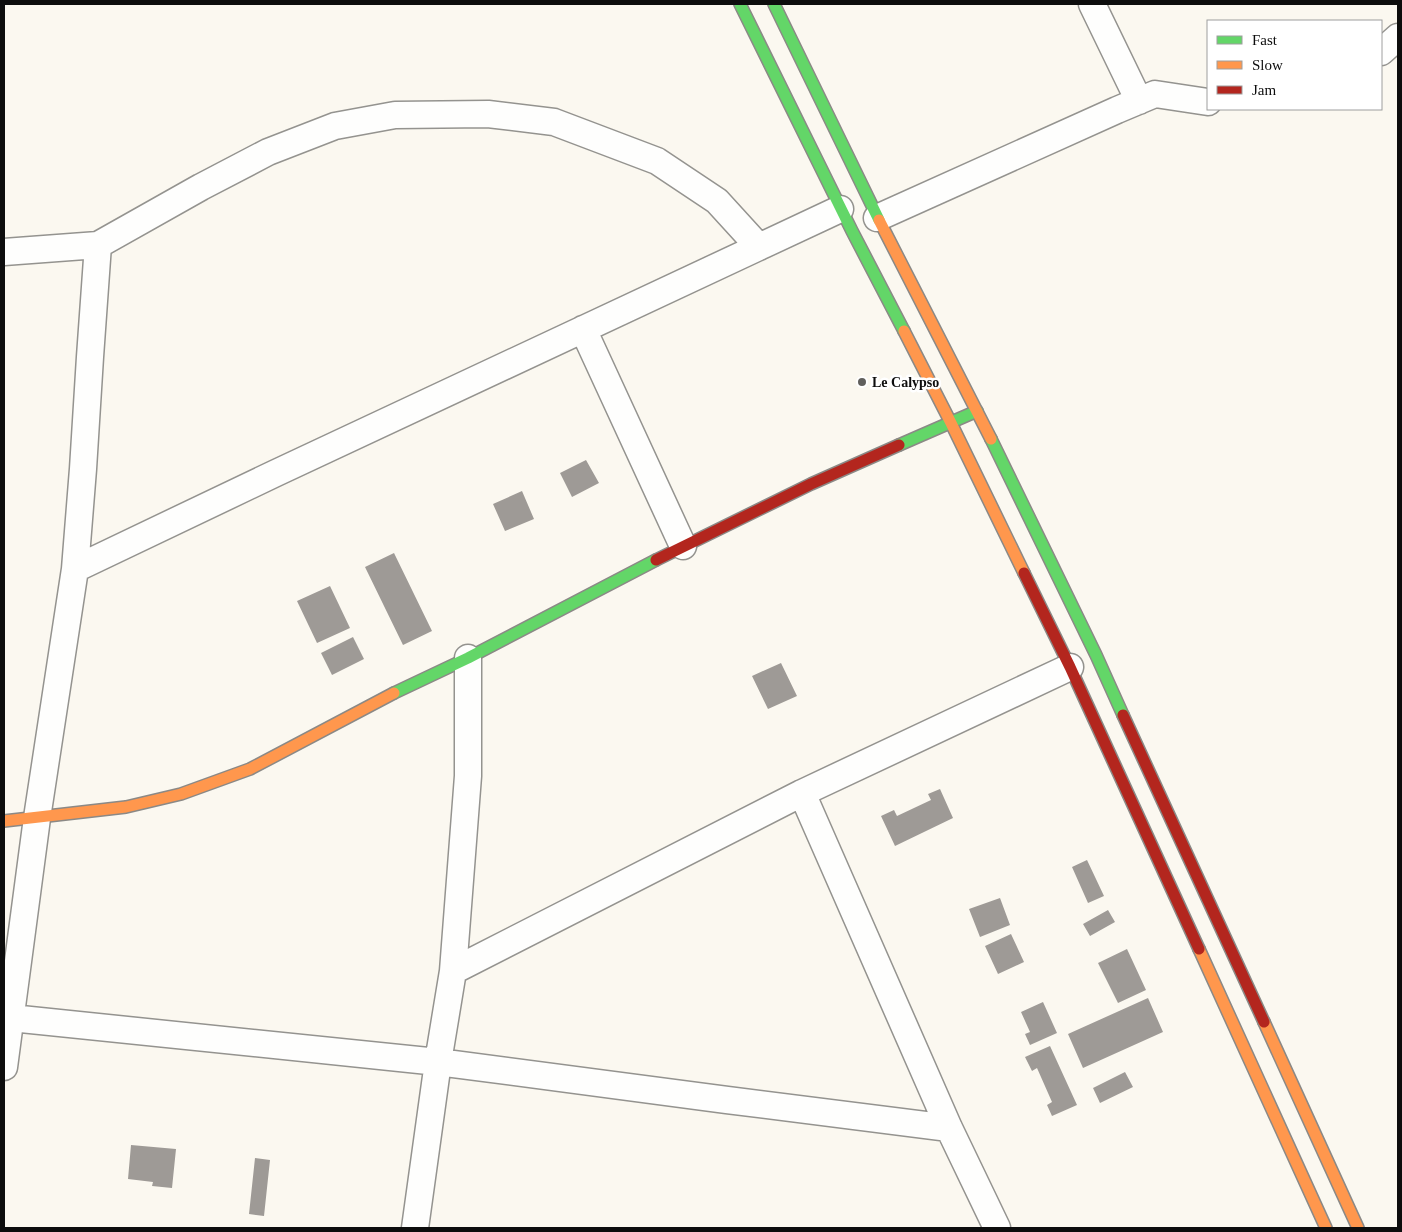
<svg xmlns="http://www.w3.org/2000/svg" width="1402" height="1232" viewBox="0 0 1402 1232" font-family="'Times New Roman',serif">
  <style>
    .building { fill: #9e9a96 }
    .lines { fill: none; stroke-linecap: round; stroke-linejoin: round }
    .street-casing { stroke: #94938f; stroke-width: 29 }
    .fast-casing { stroke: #8b8986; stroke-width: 14 }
    .slow-casing { stroke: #8b8986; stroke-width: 14 }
    .jam-casing { stroke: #8b8986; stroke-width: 14 }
    .street { stroke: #fefefd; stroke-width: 26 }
    .fast { stroke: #63d668; stroke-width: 11 }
    .slow { stroke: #ff974d; stroke-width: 11 }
    .jam { stroke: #b3261e; stroke-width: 11 }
    .poi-dot { fill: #605f5c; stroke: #fff; stroke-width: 2 }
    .labels { text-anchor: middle; stroke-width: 5; stroke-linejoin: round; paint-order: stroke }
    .poi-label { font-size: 14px; font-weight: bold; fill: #0d0d0d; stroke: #fff; text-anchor: start }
  </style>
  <rect width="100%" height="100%" fill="#fbf8f0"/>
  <path class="building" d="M586 460 599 483 572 497 560 473Z
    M522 491 534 519 505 531 493 504Z
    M394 553 432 631 403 645 365 567Z
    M330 586 350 628 317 643 297 601Z
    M353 637 364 659 332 675 321 653Z
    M781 663 797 696 768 709 752 676Z
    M940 789 953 818 895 846 881 816 894 810 897 816 931 800 928 794Z
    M1087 860 1104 896 1088 903 1072 867Z
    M1000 898 1010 925 980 937 969 909Z
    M1108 910 1115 922 1090 936 1083 924Z
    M1011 934 1024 962 998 974 985 946Z
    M1127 949 1146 990 1118 1003 1098 963Z
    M1148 998 1163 1032 1083 1068 1068 1034Z
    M1043 1002 1057 1033 1030 1045 1025 1034 1030 1032 1021 1012Z
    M1050 1046 1077 1105 1052 1116 1047 1105 1052 1102 1037 1068 1032 1071 1025 1057Z
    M1125 1072 1133 1087 1100 1103 1093 1088Z
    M131 1145 176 1149 172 1188 152 1186 153 1182 128 1179Z
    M255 1158 270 1160 264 1216 249 1214Z"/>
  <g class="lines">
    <defs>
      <path id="street" d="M1092 4 1139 101
        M1381 52 1398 37
        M877 218 1117 110 1155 94 1208 102
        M4 252 98 245 201 187 268 152 335 126 395 115 488 114 554 122 657 161 717 201 759 247
        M583 329 683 546
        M75 569 276 473 840 209
        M802 793 949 1128 997 1228
        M453 971 802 793 1070 667
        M11 1018 438 1062 727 1100 949 1128
        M4 1067 37 818 75 569 83 469 90 357 98 245
        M415 1228 438 1062 453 971 468 776V658"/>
      <path id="fast" d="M740 4 852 231 904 331
        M774 4 879 220
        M991 439 1096 655 1123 715
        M899 445 977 411
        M394 693 468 658 656 560"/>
      <path id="slow" d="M879 220 991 439
        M904 331 951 423 1024 573
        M4 821 126 807 181 794 250 769 394 693
        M1199 949 1326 1228
        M1264 1022 1358 1228"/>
      <path id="jam" d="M656 560 811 484 899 445
        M1024 573 1070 667 1199 949
        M1123 715 1264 1022"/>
    </defs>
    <use href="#street" class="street-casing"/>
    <use href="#fast" class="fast-casing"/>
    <use href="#slow" class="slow-casing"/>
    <use href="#jam" class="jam-casing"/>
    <use href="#street" class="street"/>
    <use href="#fast" class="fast"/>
    <use href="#slow" class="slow"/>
    <use href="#jam" class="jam"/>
  </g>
  <circle class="poi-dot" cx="862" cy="382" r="5"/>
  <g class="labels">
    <g class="poi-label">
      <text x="872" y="387">Le Calypso</text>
    </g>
  </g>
  <rect width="1402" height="1232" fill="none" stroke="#0d0d0d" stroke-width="10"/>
  <rect x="1207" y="20" width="175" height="90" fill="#ffffff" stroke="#9e9e9e"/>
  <rect x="1217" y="36" width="25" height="8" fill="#63d668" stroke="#9e9e9e"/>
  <text x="1252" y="45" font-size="15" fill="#0d0d0d">Fast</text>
  <rect x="1217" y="61" width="25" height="8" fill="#ff974d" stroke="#9e9e9e"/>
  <text x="1252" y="70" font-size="15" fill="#0d0d0d">Slow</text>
  <rect x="1217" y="86" width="25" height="8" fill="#b3261e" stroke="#9e9e9e"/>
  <text x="1252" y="95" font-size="15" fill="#0d0d0d">Jam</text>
</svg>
